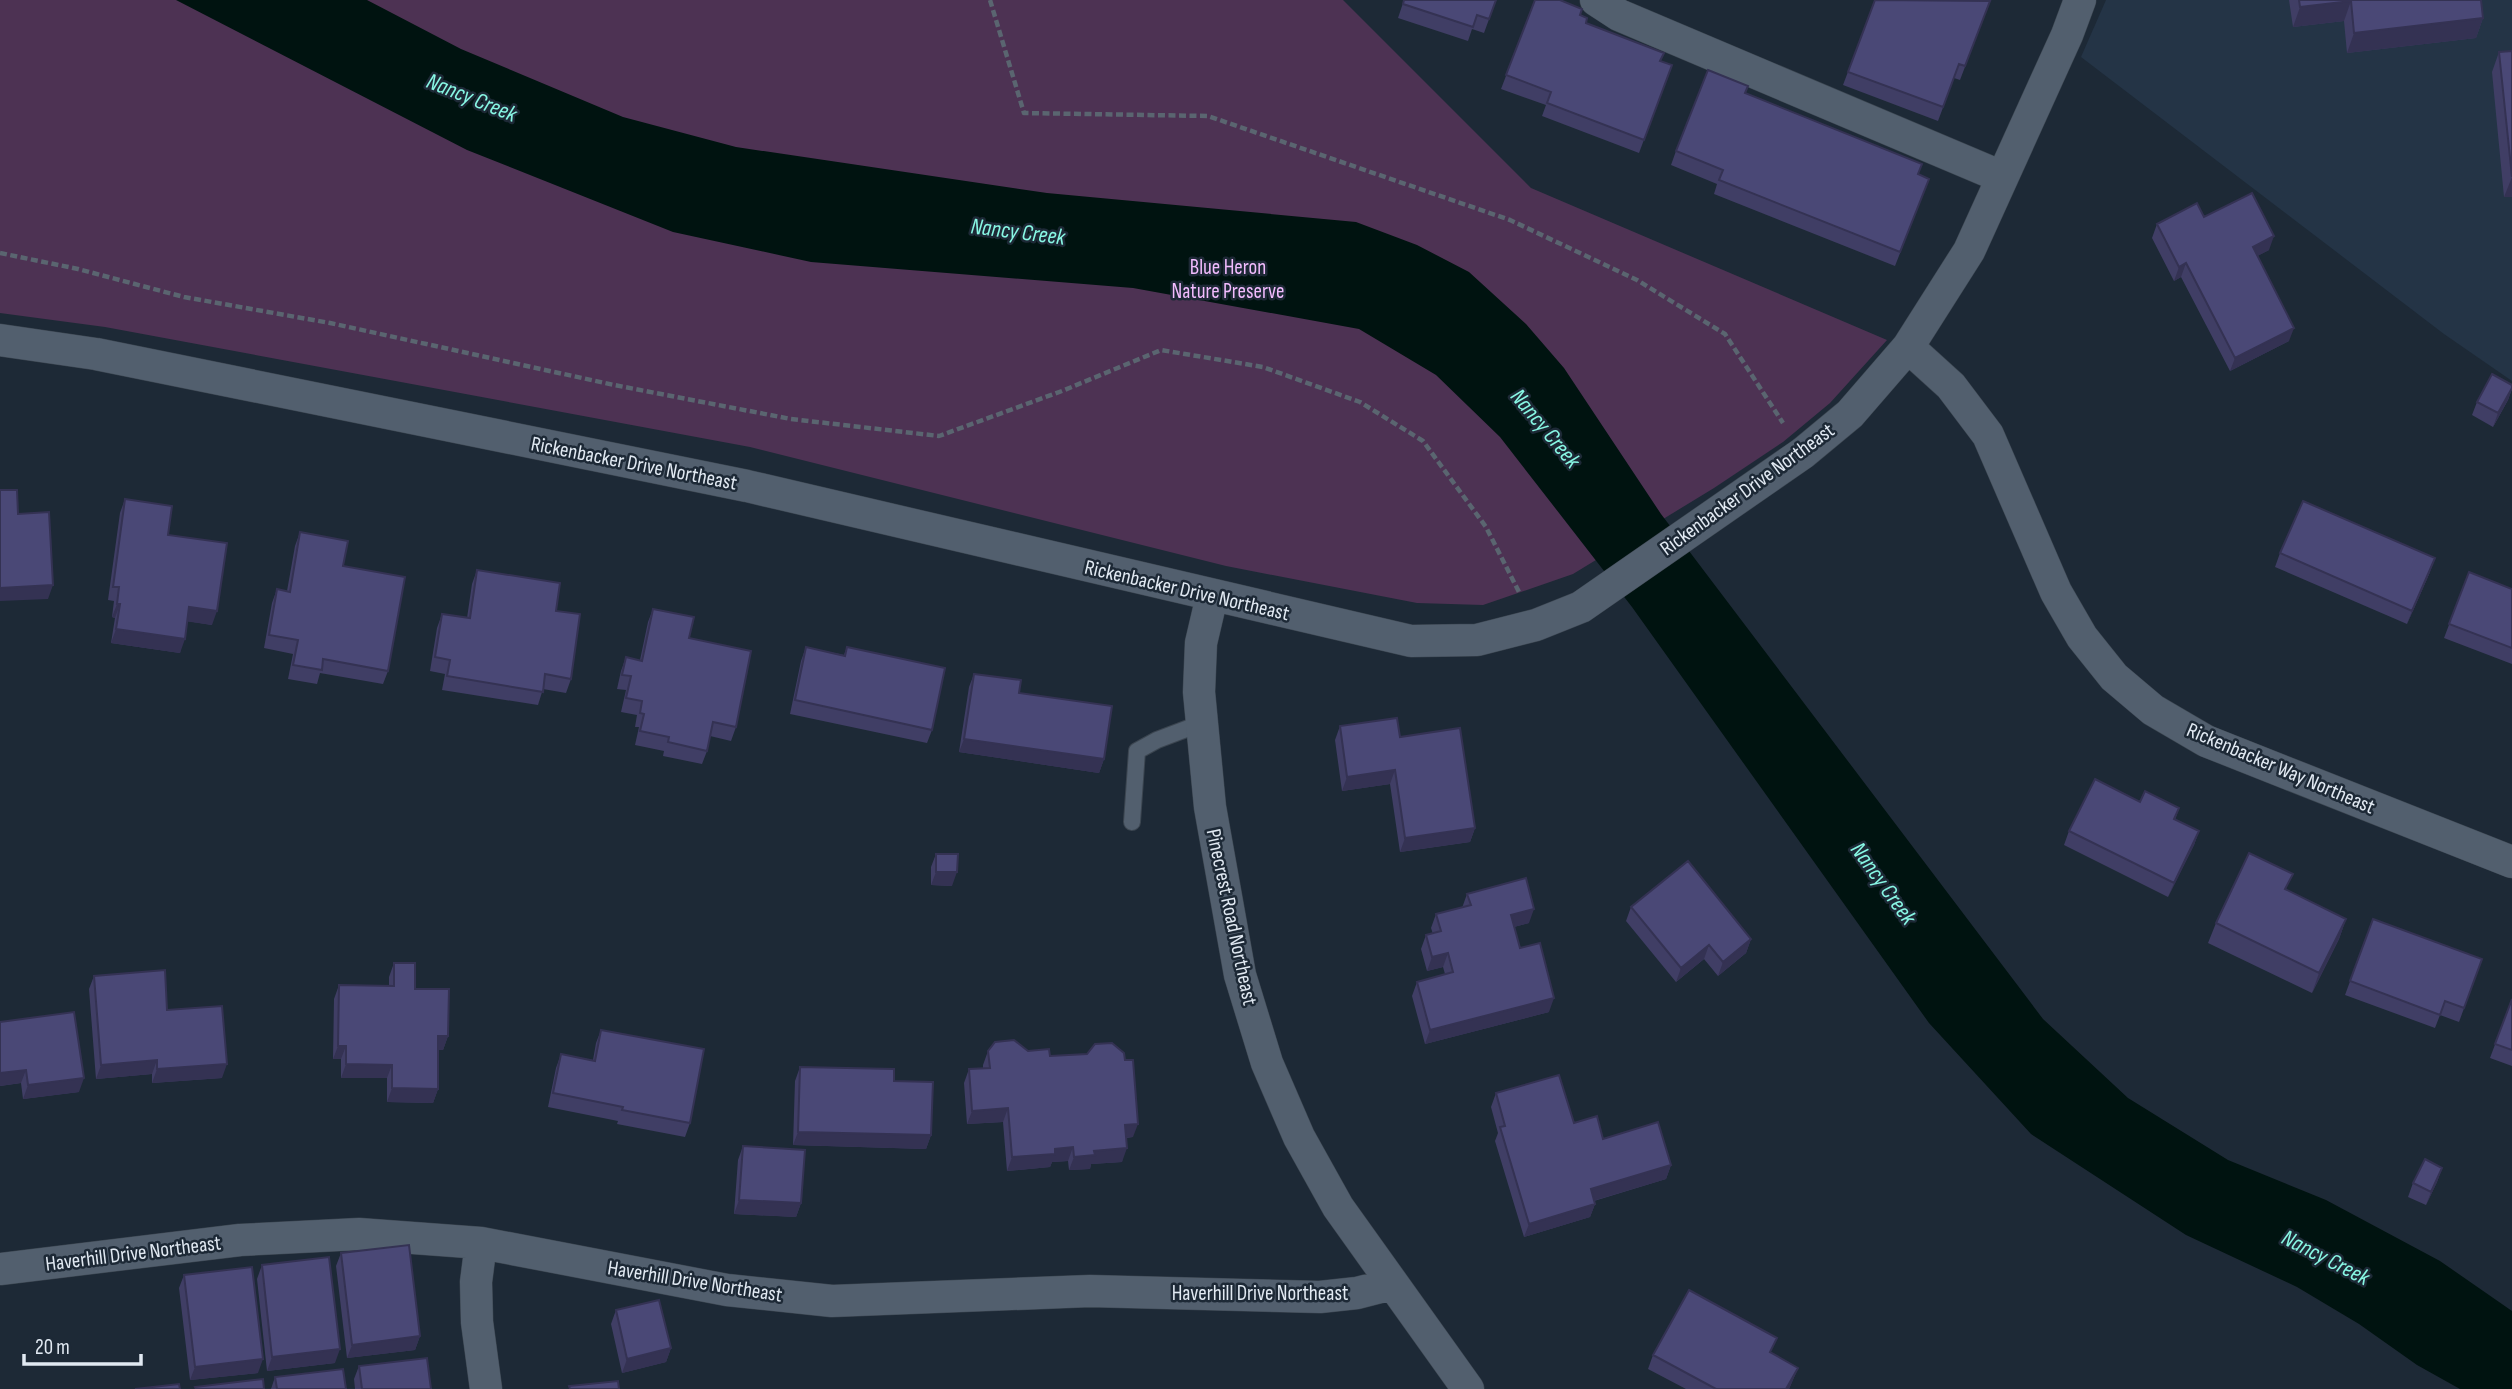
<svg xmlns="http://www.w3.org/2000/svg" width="2512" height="1389" viewBox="0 0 2512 1389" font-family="'Sofia Sans Condensed',sans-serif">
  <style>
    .built { fill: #243446 }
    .green { fill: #4d3253 }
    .water { fill: #001310 }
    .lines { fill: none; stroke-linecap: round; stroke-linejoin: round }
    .lane-casing { stroke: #3b4550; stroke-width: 18 }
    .street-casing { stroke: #3b4550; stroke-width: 33 }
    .path { stroke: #5a6570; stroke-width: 4.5; stroke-dasharray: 7 3.5; stroke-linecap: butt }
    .lane { stroke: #525f6e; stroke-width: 16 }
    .street { stroke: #525f6e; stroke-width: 32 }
    .wall { fill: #403e65 }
    .shaded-wall { fill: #343253 }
    .building { fill: #4a4876; stroke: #343253; stroke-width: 2 }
    .labels { text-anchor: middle; stroke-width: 5; stroke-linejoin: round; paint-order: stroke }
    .park-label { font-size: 21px; fill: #f2bcfe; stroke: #1d2936 }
    .street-label { font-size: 21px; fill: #e1e9f2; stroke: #1d2936 }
    .water-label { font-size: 23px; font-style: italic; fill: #88f7e4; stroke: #1d2936 }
  </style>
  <rect width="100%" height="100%" fill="#1d2936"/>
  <path class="built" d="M2106 0H2512V381L2444 334 2081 57Z"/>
  <path class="green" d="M0 0H1343L1531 188 1887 340 1830 403 1783 442 1714 488 1573 574 1483 605 1417 603 1226 566 750 447 105 327 0 313Z"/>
  <path class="water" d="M176 0H367L461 49 623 117 736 147 1047 193 1356 222 1417 245 1469 272 1526 324 1564 368 1661 514 2043 1019 2128 1098 2228 1160 2326 1200 2440 1261 2512 1311V1389H2460L2417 1365 2359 1324 2297 1287 2186 1235 2031 1134 1929 1023 1632 607 1500 437 1436 375 1359 329 1133 288 811 262 673 232 467 150Z"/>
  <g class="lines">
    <defs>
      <path id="lane" d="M1132 822 1137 751 1157 740 1202 723"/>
      <path id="street" d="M1596 0 1619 15 2002 177
        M0 340 96 354 747 486 1411 641 1477 640 1536 625 1581 607 1803 453 1850 414 1908 347 1969 251 2067 35 2080 0
        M1908 347 1951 386 1988 435 2056 592 2082 637 2114 677 2153 710 2206 741 2512 862
        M1212 596 1201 643 1199 692 1210 807 1240 975 1267 1063 1299 1137 1338 1207 1468 1389
        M481 1243 476 1282 477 1322 486 1389
        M0 1269 240 1240 359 1234 481 1243 727 1290 832 1301 1090 1291 1320 1297 1357 1293 1392 1284"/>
    </defs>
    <use href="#lane" class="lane-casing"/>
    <use href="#street" class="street-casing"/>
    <path class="path" d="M990 0 1024 113 1208 116 1510 220 1637 280 1725 334 1783 423
      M0 253 78 269 184 297 330 323 614 385 791 419 939 436 1062 391 1161 350 1263 367 1360 402 1423 441 1486 527 1520 594"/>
    <use href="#lane" class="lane"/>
    <use href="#street" class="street"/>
  </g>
  <path class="wall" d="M1404 0H1496L1484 33 1472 29 1468 41 1398 18Z
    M1535 0 1580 15 1586 23 1661 61 1672 65 1639 153 1542 116 1546 105 1501 89Z
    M1875 0 1990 1 1960 80 1954 78 1938 121 1843 85Z
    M2289 0H2481L2483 18 2476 38 2347 53 2344 21 2293 27Z
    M2512 51V197H2504L2492 72 2499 52Z
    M1746 94 1929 179 1895 266 1714 194 1717 184 1671 165 1676 151Z
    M2204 217 2269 250 2257 256 2289 341 2230 371 2181 277 2174 281 2152 238 2157 224Z
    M2512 385V389L2508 400 2493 427 2472 415 2477 402Z
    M125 499 168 535 212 625 187 621 180 653 111 643 115 618 112 617 114 601 108 600 120 513Z
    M300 532 343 566 388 671 383 684 320 673 317 684 288 679 293 654 264 648 272 603 277 589 287 591 295 546Z
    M2280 553 2430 572 2407 624 2275 567Z
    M477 570 556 611 571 679 566 693 543 689 538 705 442 690 445 674 430 671 437 628 442 614 467 618 472 584Z
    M2469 572 2512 589V664L2444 638Z
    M653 609 689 638 736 727 731 741 710 736 707 751 702 764 663 756 664 751 635 745 639 727H635L637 715 621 712 626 690 617 689 621 671 626 657 640 660 648 622Z
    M806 647 844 655 847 647 932 730 927 743 790 714 801 661Z
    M974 674 1019 693 1104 759 1099 773 959 752 969 687Z
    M1340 726 1400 737 1475 828 1470 842 1400 852 1390 784 1342 791 1335 740Z
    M2140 802 2179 808 2175 820 2199 831 2194 845 2168 897 2064 845 2069 831Z
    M936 854 952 886 931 885V867Z
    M1467 894 1529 923 1514 927 1520 948 1549 1012 1425 1044 1412 996 1417 982 1445 974 1443 967 1427 971 1421 949 1426 935 1433 934 1431 928 1436 914 1462 908Z
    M1631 907 1751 939 1746 953 1718 976 1704 959 1676 982 1626 921Z
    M2346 919 2339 939 2312 993 2208 943 2216 923Z
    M2373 919 2482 959 2459 1022 2440 1015 2435 1028 2345 995Z
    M394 963 415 989 448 1036 443 1050H438V1089L433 1103 387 1102V1078H341V1059H333L334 999 339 985 389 986V977Z
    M94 976 167 1010 222 1078 152 1083V1074L96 1079 89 989Z
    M2512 999V1066L2490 1058Z
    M0 1022 79 1092 23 1099 21 1083 0 1086Z
    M601 1030 690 1123 685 1137 617 1124 618 1121 548 1107 556 1068 561 1054 593 1060 596 1043Z
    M988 1051H1028L1050 1056 1133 1137 1126 1138 1122 1162 1091 1164 1090 1169 1069 1170 1068 1161 1052 1162 1050 1167 1007 1171 1003 1122 967 1124 964 1083 969 1069 983 1068V1065Z
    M800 1067 894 1081 931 1135 926 1149 793 1145 795 1081Z
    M1496 1093 1574 1123 1603 1139 1671 1165 1666 1179 1594 1201 1595 1204 1590 1217 1524 1237 1495 1141 1498 1133 1491 1107Z
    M743 1146 801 1203 796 1217 734 1214 738 1160Z
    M2442 1168 2437 1182 2426 1205 2408 1197 2413 1183Z
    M341 1253 420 1336 415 1350 347 1358 336 1266Z
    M262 1265 335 1363 267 1371 257 1279Z
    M184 1275 258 1373 190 1380 179 1288Z
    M616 1310 671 1348 666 1362 622 1373 611 1324Z
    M1771 1353 1798 1368 1789 1389H1686L1648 1369 1653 1355Z
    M359 1366 431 1389H355L354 1379Z
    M275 1377 346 1389H271Z"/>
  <path class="shaded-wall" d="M2351 1 2344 21 2293 27 2300 7Z
    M2483 18 2476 38 2347 53 2354 33Z
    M2512 177V197H2504Z
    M2274 236 2269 250 2248 261 2253 247Z
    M2186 263 2181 277 2174 281 2179 267Z
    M2294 328 2289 341 2230 371 2235 358Z
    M2512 388 2508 400 2493 427 2498 413Z
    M2435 558 2430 572 2407 624 2412 611Z
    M53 585 48 599 0 601V588Z
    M117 604H120L115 618 112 617Z
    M189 607 217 611 212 625 184 621Z
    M116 629 185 639 180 653 111 643Z
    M964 739 1104 759 1099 773 959 752Z
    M1395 770 1390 784 1342 791 1347 777Z
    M1475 828 1470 842 1400 852 1405 838Z
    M2199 831 2194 845 2168 897 2174 883Z
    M936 872H957L952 886 931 885Z
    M1534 909 1529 923 1506 929 1511 915Z
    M2346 919 2339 939 2312 993 2319 973Z
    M1751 939 1746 953 1718 976 1723 962Z
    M1709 945 1704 959 1676 982 1681 968Z
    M1448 953 1443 967 1427 971 1432 957Z
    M1554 998 1549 1012 1425 1044 1430 1030Z
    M438 1036H448L443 1050H433Z
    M338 1046H346L341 1059H333Z
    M157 1060 152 1074 96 1079 101 1065Z
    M227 1064 222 1078 152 1083 157 1069Z
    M346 1064 392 1065 387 1078H341Z
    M26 1070 21 1083 0 1086V1073Z
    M84 1078 79 1092 23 1099 28 1085Z
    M392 1088 438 1089 433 1103 387 1102Z
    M1008 1108 1003 1122 967 1124 972 1111Z
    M1138 1124 1133 1137 1120 1138 1125 1125Z
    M798 1132 931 1135 926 1149 793 1145Z
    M1073 1147 1068 1161 1052 1162 1050 1167 1007 1171 1012 1157 1055 1149Z
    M1127 1148 1122 1162 1091 1164 1090 1169 1069 1170 1074 1157 1094 1151Z
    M1671 1165 1666 1179 1586 1203 1591 1189Z
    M2442 1168 2437 1182 2426 1205 2431 1192Z
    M739 1200 801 1203 796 1217 734 1214Z
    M1595 1204 1590 1217 1524 1237 1529 1224Z
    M420 1336 415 1350 347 1358 352 1345Z
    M671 1348 666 1362 622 1373 627 1359Z
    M340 1349 335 1363 267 1371 272 1357Z
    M263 1359 258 1373 190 1380 195 1367Z
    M1798 1368 1789 1389H1786Z"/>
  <path class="building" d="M1404 0H1496L1489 19 1477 15 1473 27 1403 4Z
    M1535 0H1560L1582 9 1580 15 1587 18 1586 23 1664 53 1660 61 1672 65 1644 140 1547 103 1551 92 1506 75Z
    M1875 0 1990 1 1965 66 1959 64 1943 107 1848 72Z
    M2299 0H2481L2483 18 2354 33 2351 1 2300 7Z
    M2512 51V177L2499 52Z
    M1708 70 1748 86 1745 93 1922 164 1918 174 1929 179 1900 252 1719 180 1723 170 1676 151Z
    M2252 193 2274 236 2253 247 2294 328 2235 358 2186 263 2179 267 2157 224 2197 203 2204 217Z
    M2492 374 2512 385V388L2498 413 2477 402Z
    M0 490H17L18 514 49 512 53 585 0 588Z
    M125 499 172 506 168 535 227 543 217 611 189 607 185 639 116 629 120 604H117L119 587H113Z
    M2303 501 2435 558 2412 611 2280 553Z
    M300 532 348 541 343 566 405 577 388 671 323 659 322 670 293 665 298 640 269 635 277 589 290 592Z
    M477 570 560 583 556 611 580 614 571 679 545 674 543 692 447 676 450 660 435 657 442 614 470 618Z
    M2469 572 2512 589V648L2449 624Z
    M653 609 694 617 689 638 751 651 736 727 713 722 707 751 668 742 669 737 640 731 644 714 640 713 642 701 626 698 631 676 622 675 626 657 642 661Z
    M806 647 845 656 847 647 945 668 932 730 795 700Z
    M974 674 1021 680 1019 693 1112 706 1104 759 964 739Z
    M1397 718 1400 737 1460 728 1475 828 1405 838 1395 770 1347 777 1340 726Z
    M2095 779 2140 802 2145 791 2179 808 2174 819 2199 831 2174 883 2069 831Z
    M2249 853 2293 874 2285 889 2346 919 2319 973 2216 923Z
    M936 854H958L957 872H936Z
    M1688 861 1751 939 1723 962 1709 945 1681 968 1631 907Z
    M1526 878 1534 909 1511 915 1520 948 1540 943 1554 998 1430 1030 1417 982 1453 972 1448 953 1432 957 1426 935 1441 931 1436 914 1471 905 1467 894Z
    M2373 919 2482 959 2464 1008 2445 1001 2440 1015 2350 981Z
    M394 963H415V989H449L448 1036H438V1089L392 1088V1065L346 1064V1046H338L339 985 394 986Z
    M165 970 167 1010 222 1006 227 1064 157 1069V1060L101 1065 94 976Z
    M2512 999V1050L2495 1044Z
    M74 1012 84 1078 28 1085 26 1070 0 1073V1022Z
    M601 1030 704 1049 690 1123 622 1110 623 1107 553 1093 561 1054 595 1061Z
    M1014 1040 1028 1051 1049 1049 1050 1056 1087 1054 1095 1044 1112 1043 1124 1053 1125 1060H1133L1138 1124 1125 1125 1127 1148 1094 1151 1095 1155 1074 1157 1073 1147 1055 1149V1154L1012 1157 1008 1108 972 1111 969 1069 990 1068 988 1051 995 1042Z
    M800 1067 894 1069V1081L933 1082 931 1135 798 1132Z
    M1559 1075 1574 1123 1597 1116 1603 1139 1658 1122 1671 1165 1591 1189 1595 1204 1529 1224 1500 1127 1505 1126 1496 1093Z
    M743 1146 805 1150 801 1203 739 1200Z
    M2425 1159 2442 1168 2431 1192 2413 1183Z
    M409 1245 420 1336 352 1345 341 1253Z
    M329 1257 340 1349 272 1357 262 1265Z
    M252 1267 263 1359 195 1367 184 1275Z
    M1689 1290 1777 1338 1770 1352 1798 1368 1786 1389H1716L1653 1355Z
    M659 1300 671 1348 627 1359 616 1310Z
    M427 1358 431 1389H362L359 1366Z
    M343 1369 346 1389H277L275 1377Z
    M263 1379 264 1389H196L195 1387Z
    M618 1381 619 1389H570L569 1386Z
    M179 1384 180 1389H135Z"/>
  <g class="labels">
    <g class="park-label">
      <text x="1228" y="274">Blue Heron<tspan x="1228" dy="24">Nature Preserve</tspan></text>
    </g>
    <g class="street-label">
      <text transform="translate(634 463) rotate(11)" y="7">Rickenbacker Drive Northeast</text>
      <text transform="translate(1747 489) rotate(-36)" y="7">Rickenbacker Drive Northeast</text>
      <text transform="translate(1187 590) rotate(13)" y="7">Rickenbacker Drive Northeast</text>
      <text transform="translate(2281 768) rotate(23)" y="7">Rickenbacker Way Northeast</text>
      <text transform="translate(1232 917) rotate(78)" y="7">Pinecrest Road Northeast</text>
      <text transform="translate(133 1253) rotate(-7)" y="7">Haverhill Drive Northeast</text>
      <text transform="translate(695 1281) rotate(9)" y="7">Haverhill Drive Northeast</text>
      <text x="1260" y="1300">Haverhill Drive Northeast</text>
    </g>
    <g class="water-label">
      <text transform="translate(472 97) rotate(22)" y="8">Nancy Creek</text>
      <text transform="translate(1018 231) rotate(7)" y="8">Nancy Creek</text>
      <text transform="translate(1546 428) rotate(50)" y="8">Nancy Creek</text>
      <text transform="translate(1884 883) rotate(54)" y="8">Nancy Creek</text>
      <text transform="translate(2326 1257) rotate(27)" y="8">Nancy Creek</text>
    </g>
  </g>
  <path d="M24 1354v10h117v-10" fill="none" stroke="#e1e9f2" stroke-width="3.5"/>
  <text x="35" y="1354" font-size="21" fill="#e1e9f2" stroke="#1d2936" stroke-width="5" paint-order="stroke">20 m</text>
</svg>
